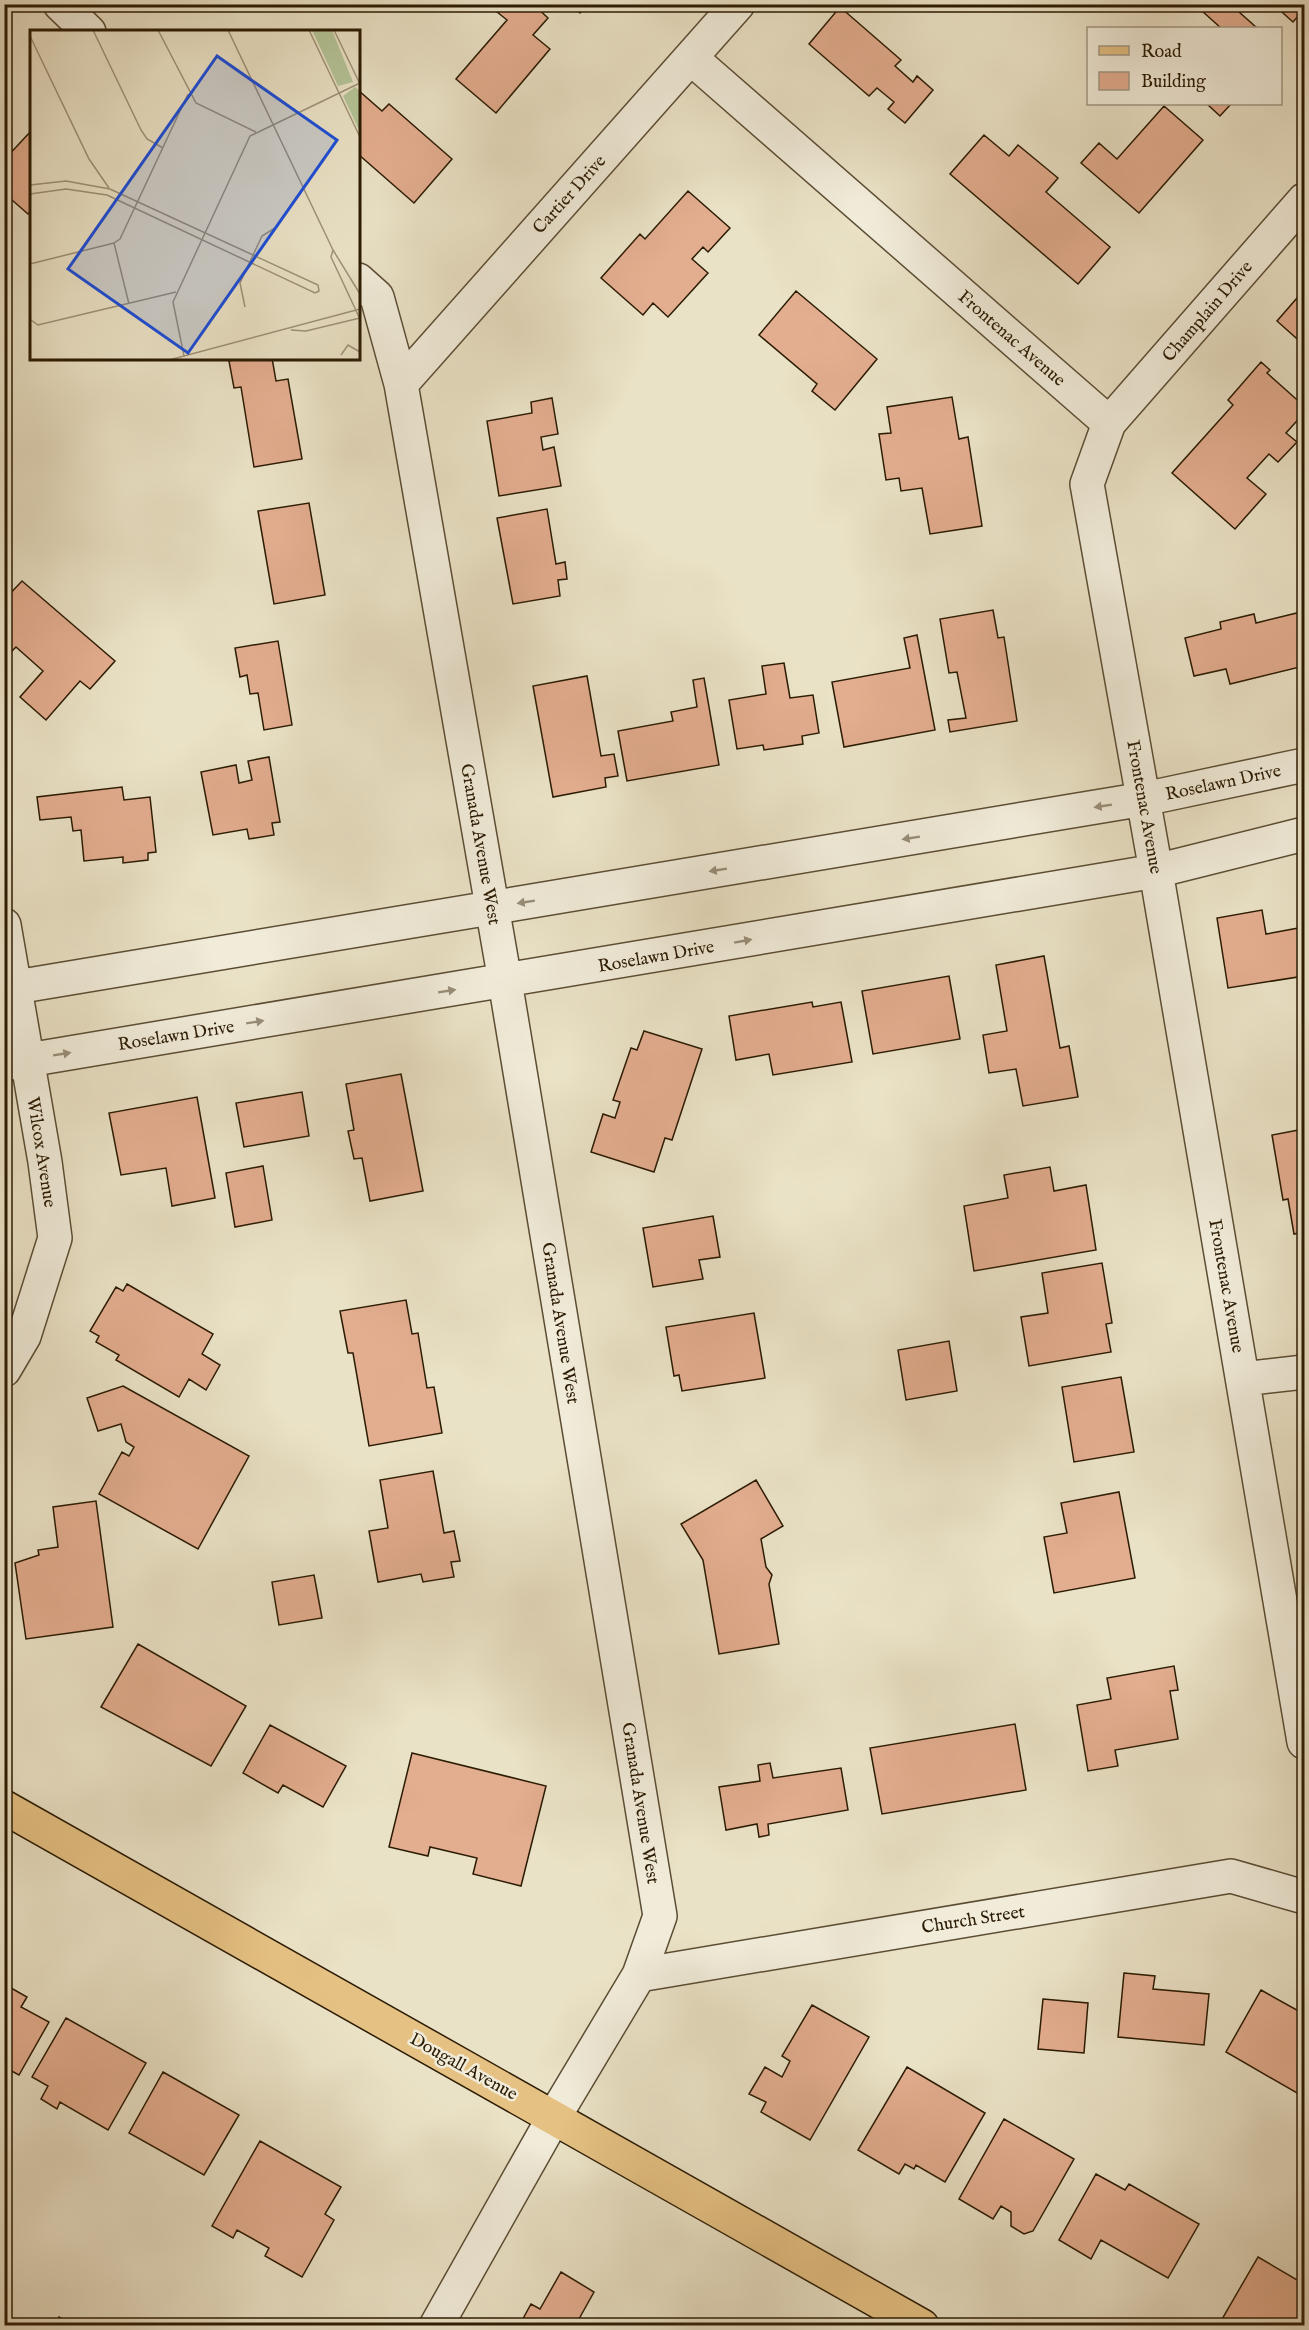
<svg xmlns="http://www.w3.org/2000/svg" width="1309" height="2330" viewBox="0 0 1309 2330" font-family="'IM FELL English',serif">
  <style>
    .building { fill: #e3ad8f; stroke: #2b1b03; stroke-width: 1.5 }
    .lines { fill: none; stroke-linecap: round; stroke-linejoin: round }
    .minor-casing { stroke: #5b4d34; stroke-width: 36 }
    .major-casing { stroke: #2b1b03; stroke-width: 36 }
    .minor { stroke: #f1ecda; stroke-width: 33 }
    .major { stroke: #e5c183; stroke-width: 33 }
    .oneway { fill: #988e79 }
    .labels { text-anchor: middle; stroke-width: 5; stroke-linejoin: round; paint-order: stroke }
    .street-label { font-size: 18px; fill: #2b1b03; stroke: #f1ecda }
    .inset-road { fill: none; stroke: #9e9278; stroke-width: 1.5 }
    .view { fill: #1d4ed8; fill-opacity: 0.15; stroke: #1d4ed8; stroke-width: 3 }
    .inset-edge { fill: none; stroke: #2b1b03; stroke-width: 3 }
  </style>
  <rect width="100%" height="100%" fill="#eae2c6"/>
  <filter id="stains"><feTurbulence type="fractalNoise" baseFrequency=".00333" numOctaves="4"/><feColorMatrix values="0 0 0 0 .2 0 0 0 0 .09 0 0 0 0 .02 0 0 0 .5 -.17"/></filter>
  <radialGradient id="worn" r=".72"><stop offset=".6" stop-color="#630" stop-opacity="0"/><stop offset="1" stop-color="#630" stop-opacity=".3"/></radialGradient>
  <path class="building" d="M504 4H533L548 18 533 35 550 49 496 113 456 79 507 20 497 12Z
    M570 4H587L580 13Z
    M1208 4H1230L1257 28H1221L1202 11Z
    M1273 4H1304V9L1293 22Z
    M840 7 901 60 895 66 913 82 917 76 933 90 905 123 888 109 894 102 877 88 869 96 809 44Z
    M358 90 382 111 389 104 452 159 414 203 358 154Z
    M1207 104H1231L1220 116Z
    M1164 106 1203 140 1139 213 1081 163 1099 143 1117 159Z
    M32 130V210L28 214 4 193V160Z
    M984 135 1009 156 1018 145 1058 178 1046 192 1110 247 1078 284 950 174Z
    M688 191 730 228 708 252 703 247 692 259 708 273 668 317 653 303 643 315 601 278 640 234 645 239Z
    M1304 290V345L1277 321Z
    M796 291 877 359 835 410 812 391 817 384 759 335Z
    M241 358H272L276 381 288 379 302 459 254 467 241 387 234 388 229 361Z
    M1261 362 1270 370 1267 373 1304 406V413L1286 433 1297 442 1278 462 1269 454 1247 478 1266 494 1235 529 1172 473 1233 405 1228 400Z
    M952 397 959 439 968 437 982 526 930 534 922 488 901 491 899 478 886 480 879 434 891 433 887 407Z
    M552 398 558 434 541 437 543 450 554 447 561 486 499 496 487 421 532 413 531 402Z
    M309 503 325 595 274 604 258 511Z
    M547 509 556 564 565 562 567 579 558 580 560 596 513 604 497 518Z
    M22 581 115 661 90 689 80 681 46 720 20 697 43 671 16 647 4 659V600Z
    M993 610 998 638 1004 637 1017 721 950 732 948 720 966 718 957 672 949 673 940 619Z
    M1301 612 1304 627V666L1230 684 1226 669 1194 676 1185 638 1221 629 1220 622 1254 614 1256 623Z
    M917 635 935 730 844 747 832 682 910 668 904 638Z
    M278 641 292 725 264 730 258 693 250 694 247 675 240 677 235 648Z
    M784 663 790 698 813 695 819 733 802 736 803 744 764 750 763 745 737 749 729 700 766 694 762 666Z
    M587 676 601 756 614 754 618 776 605 778 606 787 553 797 533 686Z
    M704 678 719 765 627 781 618 731 673 721 671 712 697 707 693 680Z
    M269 757 280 822 272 823 274 835 249 839 247 829 213 835 201 772 236 765 239 783 252 780 248 761Z
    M122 787 124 800 150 797 156 852 148 853V860L123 863V857L84 861 81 830 73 831 71 817 40 820 37 797Z
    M1262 910 1266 934 1304 927V976L1228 988 1217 918Z
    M1044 956 1060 1048 1069 1046 1078 1097 1023 1106 1016 1069 989 1073 983 1035 1007 1031 996 965Z
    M949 976 960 1039 873 1054 862 991Z
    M812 1002 813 1007 841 1002 852 1062 773 1075 769 1054 736 1060 729 1016Z
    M644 1031 702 1049 672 1140 665 1138 654 1172 591 1152 603 1114 615 1118 620 1102 613 1100 631 1048 637 1050Z
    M401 1074 423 1191 370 1201 362 1158 354 1159 348 1131 354 1130 346 1084Z
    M302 1092 309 1136 244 1147 236 1103Z
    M197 1097 215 1198 172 1206 166 1168 121 1175 109 1113Z
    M1304 1129V1232L1294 1234 1288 1199 1283 1200 1272 1135Z
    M263 1166 272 1220 235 1227 226 1173Z
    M1050 1167 1054 1191 1086 1185 1096 1250 974 1271 964 1206 1008 1198 1004 1175Z
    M713 1216 720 1257 699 1260 703 1279 653 1287 643 1228Z
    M1102 1263 1112 1323 1106 1324 1111 1352 1029 1366 1021 1317 1048 1313 1042 1273Z
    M127 1284 213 1334 202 1354 220 1365 206 1390 189 1379 179 1397 116 1360 119 1355 96 1342 99 1336 90 1331 116 1287 123 1291Z
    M406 1300 412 1334 418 1333 427 1388 434 1387 442 1433 369 1446 353 1353H348L340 1311Z
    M754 1313 765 1378 682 1391 679 1375 674 1376 666 1327Z
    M949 1341 957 1391 906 1400 898 1350Z
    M1121 1377 1134 1452 1074 1462 1062 1387Z
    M123 1386 249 1456 198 1549 99 1494 122 1452 129 1456 134 1447 126 1442 121 1424 98 1431 87 1398Z
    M433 1471 444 1533 454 1531 460 1561 451 1562 454 1577 423 1582 421 1574 378 1582 369 1531 388 1528 380 1480Z
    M756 1480 783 1526 761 1539 766 1567 772 1575 769 1584 779 1644 719 1654 703 1560 681 1524Z
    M1119 1492 1135 1578 1054 1593 1044 1537 1067 1533 1061 1503Z
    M96 1501 113 1627 26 1639 15 1563 39 1555 38 1550 58 1547 53 1507Z
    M314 1575 322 1618 279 1625 272 1582Z
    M138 1644 246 1706 211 1766 101 1707Z
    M1174 1666 1178 1690 1170 1691 1178 1739 1115 1750 1118 1766 1088 1771 1077 1705 1111 1699 1107 1678Z
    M1015 1724 1026 1790 882 1814 870 1748Z
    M270 1725 346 1766 323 1807 283 1785 278 1793 243 1773Z
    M412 1753 546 1786 521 1886 473 1874 477 1858 430 1847 428 1856 389 1847Z
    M770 1763 773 1778 841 1768 848 1810 768 1824 769 1835 759 1837 757 1824 726 1830 719 1787 760 1781 758 1765Z
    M1124 1973 1155 1976 1153 1989 1209 1994 1204 2045 1118 2037Z
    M4 1984 27 1997 21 2007 49 2022 19 2075 4 2067Z
    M1261 1990 1304 2014V2097L1226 2052Z
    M1043 1999 1088 2003 1084 2053 1038 2049Z
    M812 2005 869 2037 810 2140 761 2112 766 2102 749 2094 765 2067 782 2077 790 2061 782 2056Z
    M66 2018 146 2063 108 2130 60 2102 57 2109 41 2099 48 2086 32 2077Z
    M907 2067 985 2113 945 2182 916 2165 914 2169 905 2164 899 2174 858 2150Z
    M163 2072 239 2115 204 2175 129 2133Z
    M1004 2119 1074 2159 1033 2231 1024 2234 1011 2226V2212L1001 2206 993 2219 959 2199Z
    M260 2141 341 2187 325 2214 334 2220 302 2277 265 2256 269 2248 237 2230 233 2238 212 2226Z
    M1096 2174 1125 2190 1129 2184 1199 2224 1168 2278 1101 2240 1091 2259 1059 2240Z
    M1258 2257 1304 2284V2326H1218Z
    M561 2272 594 2292 575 2326H519L531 2304 540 2309Z
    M59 2317 73 2326H54Z"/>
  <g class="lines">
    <defs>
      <path id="minor" d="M60 4 89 32
        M691 58 1109 423 1087 484 1156 871 1304 1742
        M358 280 377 297 401 384 505 981 660 1916 639 1975 554 2117 436 2326
        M401 384 738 4
        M1109 423 1304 200
        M4 925 45 1162 55 1238 24 1336 4 1370
        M4 989 1144 799 1304 765
        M4 1064 1156 871 1304 834
        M1243 1379 1304 1372
        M639 1975 1231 1876 1304 1897"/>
      <path id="major" d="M4 1807 922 2326"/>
    </defs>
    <use href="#minor" class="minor-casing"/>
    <use href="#major" class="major-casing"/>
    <use href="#minor" class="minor"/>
    <use href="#major" class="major"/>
  </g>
  <defs><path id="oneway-solid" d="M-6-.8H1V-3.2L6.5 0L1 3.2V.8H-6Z" transform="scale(1.5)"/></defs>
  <g class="oneway">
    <use href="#oneway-solid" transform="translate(1103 806) rotate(171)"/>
    <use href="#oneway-solid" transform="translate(911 838) rotate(171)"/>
    <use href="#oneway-solid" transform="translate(718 870) rotate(171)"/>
    <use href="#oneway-solid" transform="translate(526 902) rotate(171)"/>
    <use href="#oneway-solid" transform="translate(743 941) rotate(-10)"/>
    <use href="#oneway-solid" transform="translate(447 991) rotate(-9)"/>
    <use href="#oneway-solid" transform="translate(255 1022) rotate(-9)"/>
    <use href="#oneway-solid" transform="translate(62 1054) rotate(-9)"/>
  </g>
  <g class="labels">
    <g class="street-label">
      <text transform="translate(569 194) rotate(-48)" y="6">Cartier Drive</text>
      <text transform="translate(1207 311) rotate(-49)" y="6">Champlain Drive</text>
      <text transform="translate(1012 338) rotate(41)" y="6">Frontenac Avenue</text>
      <text transform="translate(1223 782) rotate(-12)" y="6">Roselawn Drive</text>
      <text transform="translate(1145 807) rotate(80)" y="6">Frontenac Avenue</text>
      <text transform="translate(481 844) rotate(80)" y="6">Granada Avenue West</text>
      <text transform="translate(656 956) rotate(-10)" y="6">Roselawn Drive</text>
      <text transform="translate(176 1035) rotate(-9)" y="6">Roselawn Drive</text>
      <text transform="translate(42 1152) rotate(81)" y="6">Wilcox Avenue</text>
      <text transform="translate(1227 1286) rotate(80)" y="6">Frontenac Avenue</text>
      <text transform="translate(561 1323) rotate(81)" y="6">Granada Avenue West</text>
      <text transform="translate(641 1803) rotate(81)" y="6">Granada Avenue West</text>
      <text transform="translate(973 1919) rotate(-9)" y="6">Church Street</text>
      <text transform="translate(464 2066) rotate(29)" y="6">Dougall Avenue</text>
    </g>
  </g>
  <g transform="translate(30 30)">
    <rect width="330" height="330" fill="#eae2c6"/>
    <path d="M282 0H302L323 52 308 56ZM325 57 330 61V102L313 66Z" fill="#b4c497"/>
    <path class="inset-road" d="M63 0 111 100 117 109 133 118M128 0 166 73 226 102M198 0 303 220 330 264M279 0 330 107M304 0 330 54M0 6 59 129 79 158M0 155 36 151 80 159 288 255 289 261 285 263 77 165 36 159 0 164M303 220 301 227 330 289M0 234 84 213M99 274 84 213 90 209 158 64M215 277 210 253 232 206 248 196M1 290 8 295 146 262M261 300 276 301 330 288M311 325 318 315 330 322M154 326 143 272 220 106 330 53M139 330 330 279"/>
    <path class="view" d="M187 26 307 110 158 323 38 239Z"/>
    <rect width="330" height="330" class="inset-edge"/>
  </g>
  <rect width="1309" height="2330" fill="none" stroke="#eae2c6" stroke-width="24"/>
  <rect x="6" y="6" width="1297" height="2318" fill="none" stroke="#2b1b03" stroke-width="3"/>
  <rect x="12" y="12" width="1285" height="2306" fill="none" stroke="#2b1b03" stroke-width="1.5"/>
  <rect x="1087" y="27" width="195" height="78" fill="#f1ecda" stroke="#a29884" stroke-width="1.5"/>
  <rect x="1099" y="46" width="30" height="9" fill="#e5c183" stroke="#a29884" stroke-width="1.5"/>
  <text x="1141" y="57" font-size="18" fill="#2b1b03">Road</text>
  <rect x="1099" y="72" width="30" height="18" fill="#e3ad8f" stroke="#a29884" stroke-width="1.5"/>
  <text x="1141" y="87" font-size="18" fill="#2b1b03">Building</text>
  <rect width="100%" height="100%" filter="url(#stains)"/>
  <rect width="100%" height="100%" fill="url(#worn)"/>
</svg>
